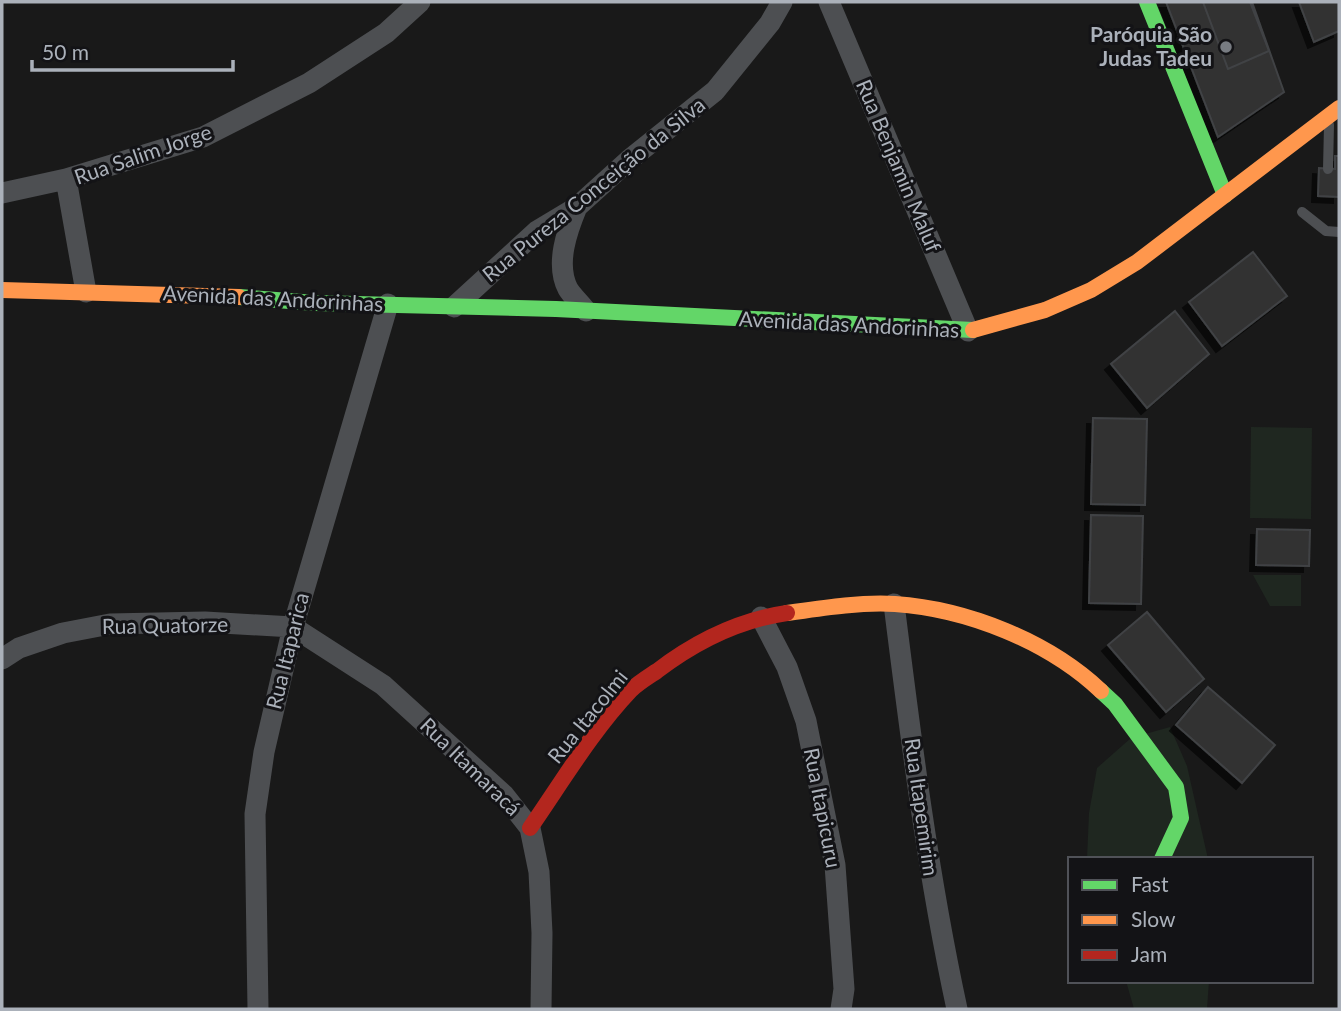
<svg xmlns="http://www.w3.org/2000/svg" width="1341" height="1011" viewBox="0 0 1341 1011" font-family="Lato,sans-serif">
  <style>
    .green { fill: #1f2720 }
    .building { fill: #323233; stroke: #414345; stroke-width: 2; filter: url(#shadow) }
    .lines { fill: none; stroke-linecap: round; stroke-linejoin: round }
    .lane { stroke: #4d4f52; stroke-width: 10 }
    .street { stroke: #4d4f52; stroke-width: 21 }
    .fast { stroke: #63d668; stroke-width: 16 }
    .slow { stroke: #ff974d; stroke-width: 16 }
    .jam { stroke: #b3261e; stroke-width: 16 }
    .poi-dot { fill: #787c82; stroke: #131316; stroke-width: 2.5 }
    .labels { text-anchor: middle; stroke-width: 6; stroke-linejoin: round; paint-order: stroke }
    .poi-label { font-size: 21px; font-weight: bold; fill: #abb1ba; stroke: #131316; text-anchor: end }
    .street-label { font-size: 21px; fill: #abb1ba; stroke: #131316 }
  </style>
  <defs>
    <filter id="shadow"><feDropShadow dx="-6" dy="6" stdDeviation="0" flood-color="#0009"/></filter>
  </defs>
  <rect width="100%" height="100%" fill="#191919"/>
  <path class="green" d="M1251 427 1312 428 1311 519 1250 518Z
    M1253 575H1301V606H1270Z
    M1170 727 1187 766 1208 859H1087L1089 813 1097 768 1131 738Z
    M1126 981H1209L1207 1009H1134Z"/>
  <path class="building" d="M1166 2H1252L1284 92 1218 137Z
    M1203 2H1250L1269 51 1228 69Z
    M1299 2H1338L1339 31 1314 42Z
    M1335 156H1339V197L1318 196 1319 168 1335 169Z
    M1253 252 1287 296 1222 346 1189 302Z
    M1175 311 1209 354 1147 408 1111 364Z
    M1093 418 1147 419 1145 505 1091 504Z
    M1091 515 1143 516 1141 604 1089 603Z
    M1257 529 1310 530 1309 566 1256 565Z
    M1147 612 1204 679 1166 712 1108 645Z
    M1208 687 1275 745 1242 783 1176 725Z"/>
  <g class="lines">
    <path class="lane" d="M1328 169 1329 125
      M1302 212 1326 231 1339 232"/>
    <path class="street" d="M829 2 968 331
      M66 179 86 292
      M2 193 66 179 203 137 309 83 386 33 420 2
      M577 207C567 231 555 264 568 289 573 297 581 304 586 311
      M454 307 537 231 577 207 629 160 715 91 770 23 782 2
      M894 604C911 740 928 875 957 1009
      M761 617 787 667 806 721 835 865 844 989 841 1009
      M2 659 19 648 63 633 110 624 205 622 293 627 383 685 504 795 530 828 539 872 542 933 541 1009
      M258 1009 255 814 264 752 293 627 388 304"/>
    <path class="fast" d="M1147 2 1225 195
      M239 297 315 303 556 309 973 330
      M1101 691 1115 704 1176 787 1181 818 1162 859"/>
    <path class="slow" d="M2 290 239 297
      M973 330 1045 310 1091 290 1137 262 1339 108
      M787 613C822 608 859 602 895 604 967 609 1048 641 1101 691"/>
    <path class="jam" d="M530 828C562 782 592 731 631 690 638 683 648 677 657 671 695 642 739 620 787 613"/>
  </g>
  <circle class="poi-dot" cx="1226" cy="47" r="7"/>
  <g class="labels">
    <g class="poi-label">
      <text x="1212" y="42">Paróquia São<tspan x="1212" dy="24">Judas Tadeu</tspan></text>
    </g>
    <g class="street-label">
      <text transform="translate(143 155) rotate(-19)" y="7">Rua Salim Jorge</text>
      <text transform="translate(898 166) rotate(67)" y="7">Rua Benjamin Maluf</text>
      <text transform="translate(594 190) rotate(-39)" y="7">Rua Pureza Conceição da Silva</text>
      <text transform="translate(273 299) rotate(3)" y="7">Avenida das Andorinhas</text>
      <text transform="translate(849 325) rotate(3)" y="7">Avenida das Andorinhas</text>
      <text transform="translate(165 626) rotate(-1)" y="7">Rua Quatorze</text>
      <text transform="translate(288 651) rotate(-76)" y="7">Rua Itaparica</text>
      <text transform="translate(588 717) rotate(-51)" y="7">Rua Itacolmi</text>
      <text transform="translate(470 767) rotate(44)" y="7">Rua Itamaracá</text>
      <text transform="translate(921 807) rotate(82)" y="7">Rua Itapemirim</text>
      <text transform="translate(822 808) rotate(79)" y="7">Rua Itapicuru</text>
    </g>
  </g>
  <rect width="1341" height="1011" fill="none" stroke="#abb1ba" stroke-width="7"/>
  <rect x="1068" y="857" width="245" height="126" fill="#131316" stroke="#505258" stroke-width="2"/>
  <rect x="1082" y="880" width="35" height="10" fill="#63d668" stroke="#505258" stroke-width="2"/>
  <text x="1131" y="892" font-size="21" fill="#abb1ba">Fast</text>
  <rect x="1082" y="915" width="35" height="10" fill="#ff974d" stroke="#505258" stroke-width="2"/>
  <text x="1131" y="927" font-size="21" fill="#abb1ba">Slow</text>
  <rect x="1082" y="950" width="35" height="10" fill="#b3261e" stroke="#505258" stroke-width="2"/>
  <text x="1131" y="962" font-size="21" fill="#abb1ba">Jam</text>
  <path d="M32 60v10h201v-10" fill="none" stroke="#abb1ba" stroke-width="3.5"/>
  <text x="42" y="60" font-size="21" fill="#abb1ba" stroke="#131316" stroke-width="5" paint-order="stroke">50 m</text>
</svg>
